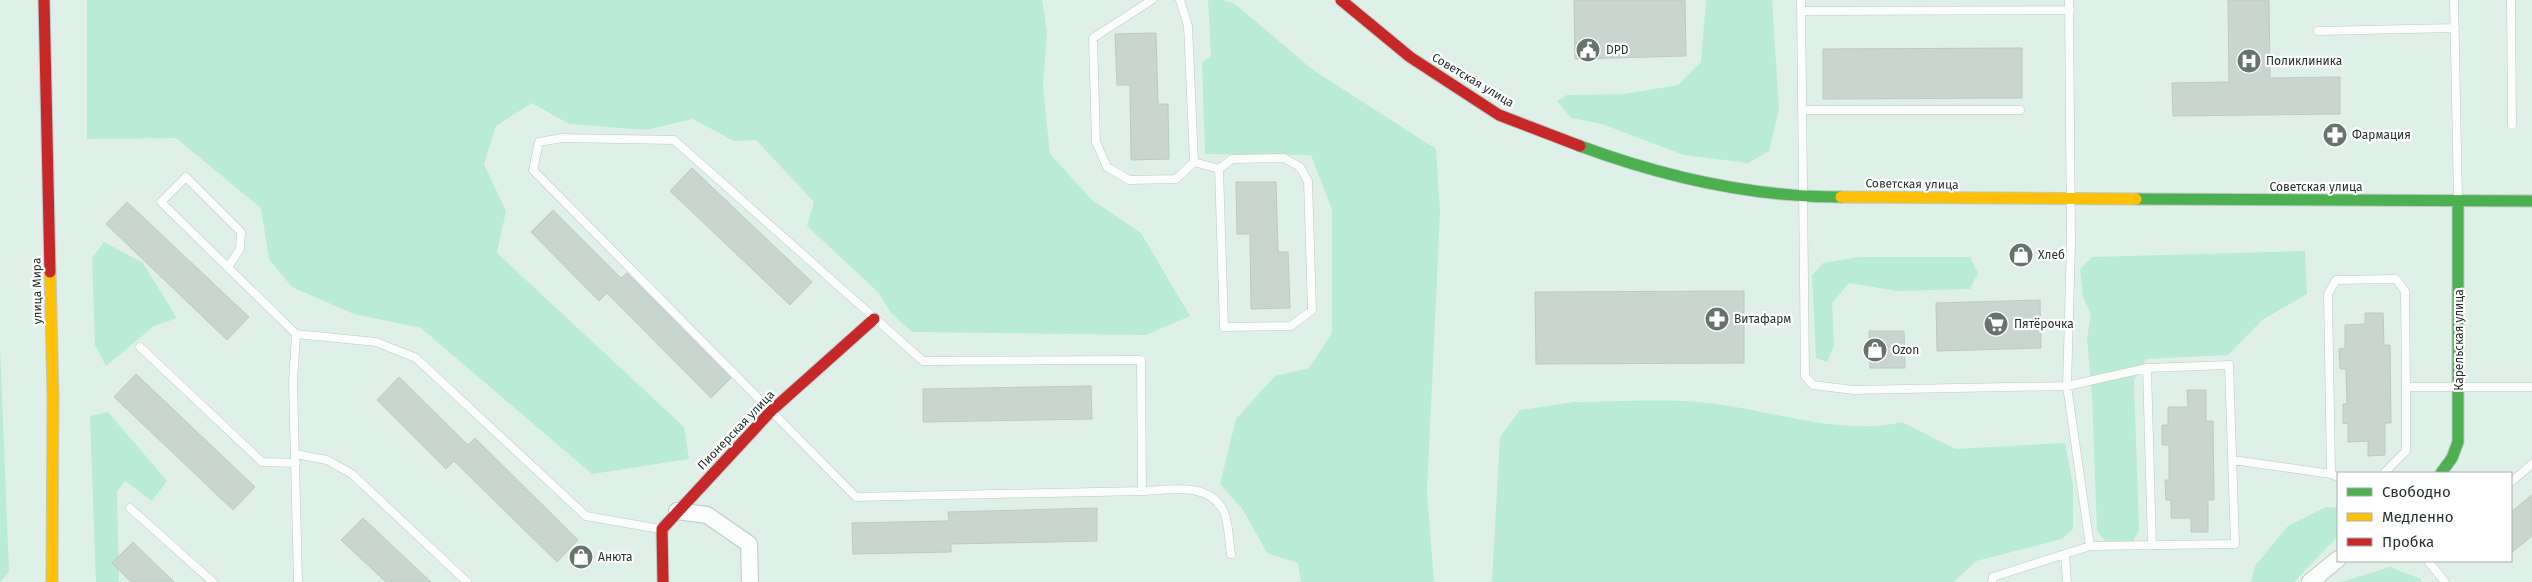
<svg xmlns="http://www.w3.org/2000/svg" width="2532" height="582" viewBox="0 0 2532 582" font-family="'Fira Sans',sans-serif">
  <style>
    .green { fill: #baebd7 }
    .building { fill: #c9d6d0; stroke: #bccac3 }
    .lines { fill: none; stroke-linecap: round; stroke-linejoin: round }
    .lane-casing { stroke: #bccac4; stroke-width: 9 }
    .street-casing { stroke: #bccac4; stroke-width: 18 }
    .fast-casing { stroke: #bccac4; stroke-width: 13 }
    .slow-casing { stroke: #bccac4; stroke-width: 13 }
    .jam-casing { stroke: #bccac4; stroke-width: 13 }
    .lane { stroke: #fafdfc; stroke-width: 8 }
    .street { stroke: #fafdfc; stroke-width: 16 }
    .fast { stroke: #4caf50; stroke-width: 11 }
    .slow { stroke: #ffc107; stroke-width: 11 }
    .jam { stroke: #c62828; stroke-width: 11 }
    .labels { text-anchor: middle; stroke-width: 4.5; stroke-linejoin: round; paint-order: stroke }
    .poi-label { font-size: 12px; fill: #26322d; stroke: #fff; text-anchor: start }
    .street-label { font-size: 12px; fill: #26322d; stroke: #fff }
  </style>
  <rect width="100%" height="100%" fill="#dff0e8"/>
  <path class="green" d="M87 0H1042L1047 31 1043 87 1050 154 1092 200 1141 233 1190 316 1146 335 912 332 891 313 879 293 807 226 814 202 756 140 734 141 693 119 646 130 569 124 532 103 496 126 484 164 506 211 497 253 684 427 689 459 592 474 421 328 354 314 292 287 269 259 261 208 176 138 87 139Z
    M1208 0H1223L1235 4 1313 70 1436 149 1440 212 1427 493 1434 582H1301L1298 563 1267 553 1243 510 1220 484 1236 419 1275 376 1309 368 1332 333V210L1311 155 1205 154 1202 62 1211 56Z
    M1706 0H1772L1779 109 1769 151 1748 163 1684 155 1602 124 1571 118 1557 101 1567 95 1624 94 1678 85 1701 62Z
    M104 242 143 263 177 318 154 326 106 366 95 345 92 258Z
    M2305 251 2307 294 2262 320 2228 355 2146 359 2134 381 2139 530 2133 541 2106 542 2097 531 2092 397 2087 338 2091 314 2083 297 2080 269 2092 257Z
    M1860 257H1970L1978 273 1970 289 1897 291 1849 283 1832 303 1834 346 1827 362 1816 358 1812 275 1823 263Z
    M0 345 9 572 0 582Z
    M1574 402C1615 402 1666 398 1707 403 1768 409 1841 437 1902 422L1955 449 2065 443 2073 485V529L2062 539 1976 561 1954 582H1492L1500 437 1520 410Z
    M108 412 167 481 152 501 125 481 117 491 119 582H96L90 416Z
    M2326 507 2338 508V536L2294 582H2251L2255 566 2288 526Z
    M2390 567 2421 579V582H2341Z"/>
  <path class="building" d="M1574 0H1685L1686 56 1575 59Z
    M2228 0H2269L2270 78 2340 77V114L2173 116 2172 83 2229 82Z
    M1156 33 1158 104H1168L1169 159 1131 160 1130 85H1117L1115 34Z
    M2022 48V98L1823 99V49Z
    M692 168 812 282 790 305 670 191Z
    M1236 182H1276L1278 252H1288L1290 308 1251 309 1250 234H1237Z
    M127 202 249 317 227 340 106 224Z
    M553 210 621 278 627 273 731 378 711 398 607 293 599 301 531 232Z
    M1744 291V363L1536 364 1535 292Z
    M2040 300 2041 348 1937 351 1936 303Z
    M2365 313H2383L2384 345H2390L2391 423H2385V455L2368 456V441L2348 442V423L2343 424V404H2347L2346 369H2340L2339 349 2345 348V325L2365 324Z
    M1869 331H1904L1905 368H1870Z
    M136 374 255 487 233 510 114 397Z
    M399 377 468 445 475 438 578 540 557 562 454 461 446 469 377 400Z
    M1091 386 1092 419 923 422V389Z
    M2187 390H2206V421H2213L2214 500H2208V532H2191V518H2171V500H2166L2165 480H2169V445H2162V425H2168V407H2188Z
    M2532 495V536L2511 553V512Z
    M1097 508V541L951 544V552L853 554 852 523 949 521 948 512Z
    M363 518 431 582H386L341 540Z
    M133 542 174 582H131L112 563Z"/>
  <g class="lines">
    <defs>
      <path id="lane" d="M1152 0 1093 38 1096 142 1107 167 1129 180 1176 179 1194 162
        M1180 0 1188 26 1194 162 1219 169
        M1801 0 1805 376 1813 385 1853 390 2067 386 2147 368 2229 365 2235 544 2090 546 1993 577 1992 582
        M2069 0 2071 243 2067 386 2090 546
        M2454 0 2458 199
        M2511 0 2512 125
        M1801 11 2070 10
        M2318 31 2455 28
        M1802 110H2020
        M562 138 674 140 923 361 1141 360 1142 491 856 497 533 170 539 142Z
        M1284 158 1300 167 1308 181 1312 310 1291 326 1224 327 1219 169 1232 159Z
        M228 267 240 249 241 232 186 177 161 202 296 334 376 342 416 358 586 516 660 529
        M296 334 293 382 298 582
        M140 347 262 462 296 463
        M2147 368 2152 546
        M295 454 327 460 352 474 467 582
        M2233 460 2331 474
        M2384 473 2406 451V387
        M2338 477 2331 474 2328 294 2336 280 2396 279 2405 291 2406 387H2532
        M2511 482 2532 464
        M1142 491C1169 490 1210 481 1224 512 1229 524 1229 541 1231 554
        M130 508 213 582
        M2065 554 2067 582
        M2428 561 2445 582"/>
      <path id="street" d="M677 511 707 515 749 544 750 582
        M2310 582 2338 559"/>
      <path id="fast" d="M1580 146C1664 177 1752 197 1841 197
        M2136 199 2532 201
        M2441 473 2452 458 2458 442V201"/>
      <path id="slow" d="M1841 197 2136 199
        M50 272 53 396 52 582"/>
      <path id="jam" d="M44 0 50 272
        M1341 0 1410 57 1499 115 1580 146
        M663 582 662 529 771 411 874 319"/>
    </defs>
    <use href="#lane" class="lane-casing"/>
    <use href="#street" class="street-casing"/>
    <use href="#fast" class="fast-casing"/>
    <use href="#slow" class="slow-casing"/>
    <use href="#jam" class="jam-casing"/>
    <use href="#lane" class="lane"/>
    <use href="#street" class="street"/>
    <use href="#fast" class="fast"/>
    <use href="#slow" class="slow"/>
    <use href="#jam" class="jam"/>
  </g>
  <defs>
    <symbol id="civic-disc" viewBox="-11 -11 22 22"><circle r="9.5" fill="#67746e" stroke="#fff"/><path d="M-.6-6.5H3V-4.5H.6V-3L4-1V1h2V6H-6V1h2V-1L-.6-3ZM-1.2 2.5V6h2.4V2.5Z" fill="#fff"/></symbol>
    <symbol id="hospital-disc" viewBox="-11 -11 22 22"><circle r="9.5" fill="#67746e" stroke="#fff"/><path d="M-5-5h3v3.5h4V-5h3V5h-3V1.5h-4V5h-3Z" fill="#fff"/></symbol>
    <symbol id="pharmacy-disc" viewBox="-11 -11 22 22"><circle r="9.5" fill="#67746e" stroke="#fff"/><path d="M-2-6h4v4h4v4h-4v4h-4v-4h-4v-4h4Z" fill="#fff"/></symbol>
    <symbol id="shop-disc" viewBox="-11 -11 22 22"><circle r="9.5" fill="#67746e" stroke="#fff"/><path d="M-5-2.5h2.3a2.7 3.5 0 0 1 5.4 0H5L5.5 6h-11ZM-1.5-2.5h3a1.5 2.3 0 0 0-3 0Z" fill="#fff"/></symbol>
    <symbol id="supermarket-disc" viewBox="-11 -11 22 22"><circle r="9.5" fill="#67746e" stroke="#fff"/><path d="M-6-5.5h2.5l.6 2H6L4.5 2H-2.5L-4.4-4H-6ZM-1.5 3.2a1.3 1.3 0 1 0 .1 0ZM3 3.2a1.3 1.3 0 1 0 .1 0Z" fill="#fff"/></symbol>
  </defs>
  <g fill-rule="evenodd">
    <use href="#civic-disc" x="1574" y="36" width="28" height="28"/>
    <use href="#hospital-disc" x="2235" y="47" width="28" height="28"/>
    <use href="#pharmacy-disc" x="2321" y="121" width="28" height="28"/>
    <use href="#shop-disc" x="2007" y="241" width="28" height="28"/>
    <use href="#pharmacy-disc" x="1703" y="305" width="28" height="28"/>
    <use href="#supermarket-disc" x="1982" y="310" width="28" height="28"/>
    <use href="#shop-disc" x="1861" y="336" width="28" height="28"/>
    <use href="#shop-disc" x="567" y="543" width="28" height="28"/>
  </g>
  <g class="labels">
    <g class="poi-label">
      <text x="1606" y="54">DPD</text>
      <text x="2266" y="65">Поликлиника</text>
      <text x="2352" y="139">Фармация</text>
      <text x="2038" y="259">Хлеб</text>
      <text x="1734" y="323">Витафарм</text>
      <text x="2014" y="328">Пятёрочка</text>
      <text x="1892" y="354">Ozon</text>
      <text x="598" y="561">Анюта</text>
    </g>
    <g class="street-label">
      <text transform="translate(1473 80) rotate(31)" y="4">Советская улица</text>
      <text transform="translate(1912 184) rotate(1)" y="4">Советская улица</text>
      <text x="2316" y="191">Советская улица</text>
      <text transform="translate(37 291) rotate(-91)" y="4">улица Мира</text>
      <text transform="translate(2459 340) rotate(-90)" y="4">Карельская улица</text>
      <text transform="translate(736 430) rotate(-46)" y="4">Пионерская улица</text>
    </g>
  </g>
  <rect x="2337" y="472" width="175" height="90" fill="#ffffff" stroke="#a8adab"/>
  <rect x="2347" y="488" width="25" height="8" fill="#4caf50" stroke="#a8adab"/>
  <text x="2382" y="497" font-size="15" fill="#26322d">Свободно</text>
  <rect x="2347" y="513" width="25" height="8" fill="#ffc107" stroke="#a8adab"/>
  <text x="2382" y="522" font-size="15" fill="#26322d">Медленно</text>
  <rect x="2347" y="538" width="25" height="8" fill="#c62828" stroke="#a8adab"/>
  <text x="2382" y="547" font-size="15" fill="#26322d">Пробка</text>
</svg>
